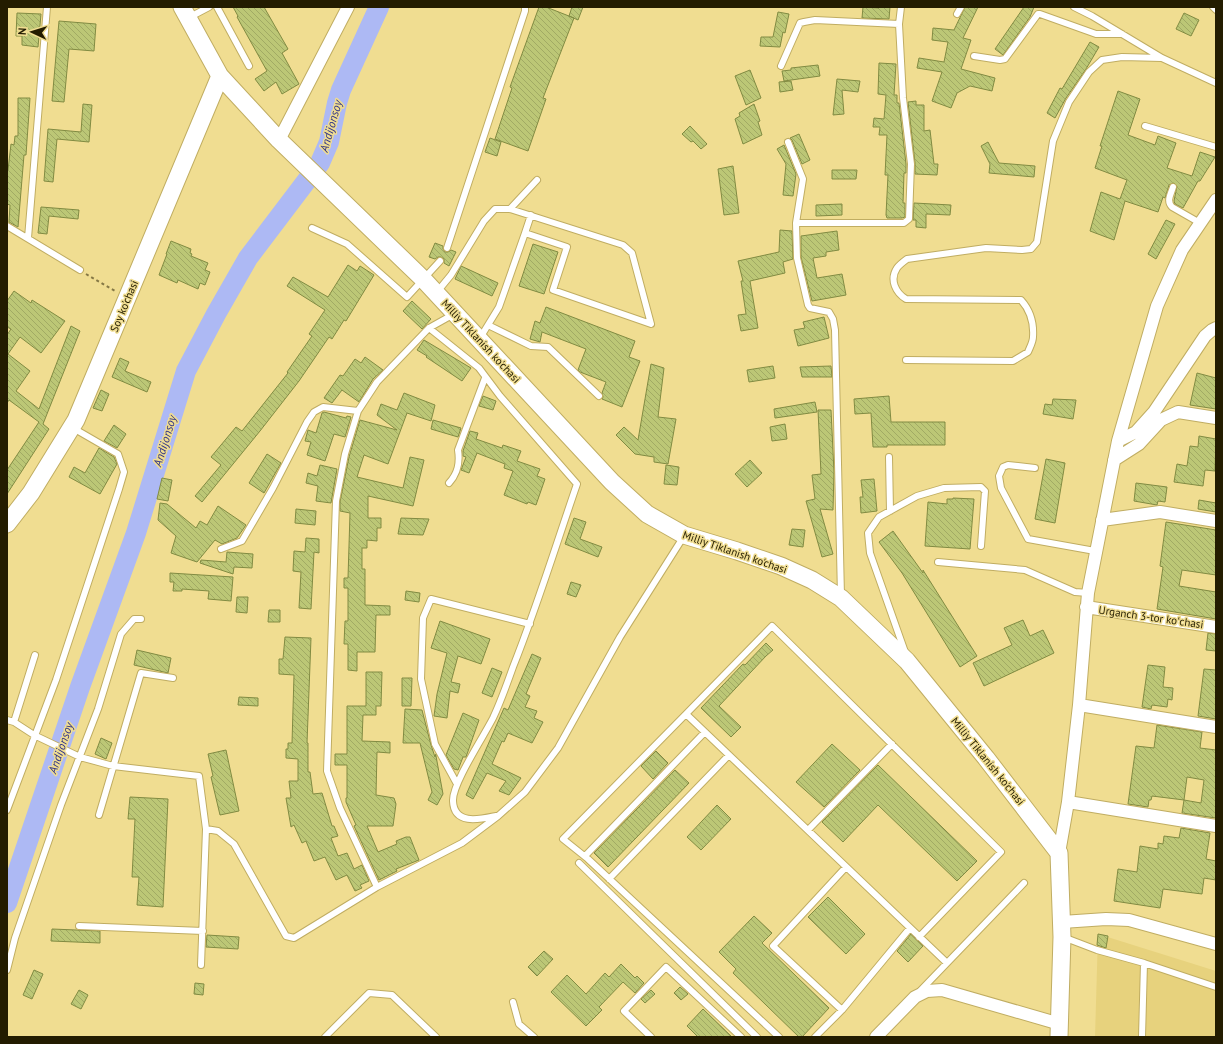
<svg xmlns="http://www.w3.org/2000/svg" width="1223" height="1044" viewBox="0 0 1223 1044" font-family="'PT Sans',sans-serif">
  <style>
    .built { fill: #e7d27d }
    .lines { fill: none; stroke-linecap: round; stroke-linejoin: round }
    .river { stroke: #adb9f4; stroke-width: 20 }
    .building { fill: url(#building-back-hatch); stroke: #818b42 }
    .lane-casing { stroke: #c0ad62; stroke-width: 8 }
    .street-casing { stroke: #c0ad62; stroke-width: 14 }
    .secondary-casing { stroke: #c0ad62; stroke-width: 19 }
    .path { stroke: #857845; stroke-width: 2; stroke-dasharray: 3 3; stroke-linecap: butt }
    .lane { stroke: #fff; stroke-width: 6 }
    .street { stroke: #fff; stroke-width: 12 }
    .secondary { stroke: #fff; stroke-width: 17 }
    .labels { text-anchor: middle; stroke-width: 3; stroke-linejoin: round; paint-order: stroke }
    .street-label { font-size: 11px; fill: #231c00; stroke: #f0dd91 }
    .water-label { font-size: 12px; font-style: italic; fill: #303487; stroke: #f0dd91 }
  </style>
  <defs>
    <pattern id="building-back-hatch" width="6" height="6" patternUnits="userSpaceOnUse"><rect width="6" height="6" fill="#bcc776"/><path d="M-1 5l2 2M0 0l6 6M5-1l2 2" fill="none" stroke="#a1aa64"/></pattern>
  </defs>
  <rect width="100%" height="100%" fill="#f0dd91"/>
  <path class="built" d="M1098 934 1216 971V1037H1095Z"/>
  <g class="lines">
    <path class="river" d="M7 903 80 687 136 533 186 371 216 314 248 258 320 163 329 142 337 103 341 90 379 7"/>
  </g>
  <path class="building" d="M233 7H264L288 49 282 53 299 84 282 94 276 82 264 91 255 79 267 71 237 17 238 16Z
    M539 7H546L574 18 543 98 546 99 528 151 495 139 512 88 510 87Z
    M572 7H583L578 20 569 16Z
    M863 7 879 8V7H890L889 19 862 18Z
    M965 7H978L963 38 971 40 961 69 995 78 992 91 970 86 957 93 951 108 932 101 942 72 917 68 919 58 944 62 948 42 932 40 933 28 954 30Z
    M1024 7H1034L1030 17 1003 55 995 49Z
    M778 12 789 14 785 33 783 32 780 47 760 46 761 37H773Z
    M17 13 41 14 38 47 22 45V36H16Z
    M1184 13 1199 20 1191 36 1176 29Z
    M59 21 96 24 94 51 69 49 64 102 52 101Z
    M1090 42 1099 47 1086 69 1066 98 1055 118 1047 113 1060 88 1062 89Z
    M879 63 896 64 894 95H897V103H899L906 164V173H904L903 203H905V217L902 218H887L886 215 888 175H885L887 135H879L880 127H873L874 118 884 119 886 95 878 94Z
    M818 65 820 76 784 81 782 71 791 70V68Z
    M750 70 761 98 746 105 735 76Z
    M837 79 860 81 858 92 842 90 844 114 833 115Z
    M791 81 793 90 780 92 779 82Z
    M1118 91 1140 99 1128 135 1155 145 1158 136 1176 143 1167 168 1192 176 1200 152 1215 157 1200 181H1198L1183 208 1175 204 1174 201 1177 186 1174 183 1169 185 1165 198 1163 197 1158 212 1125 201 1114 240 1090 231 1101 192 1120 199 1127 180 1095 168 1102 146H1100Z
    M18 98H30L26 155H24L18 227 9 222 10 205 7 204V170H8L11 144 14 145 15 136H18Z
    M916 101V105H924V131L930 130 934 164H938L937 175 915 174V163L908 102Z
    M83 104 92 105 89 142 57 139 53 182 44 181 48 129 81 132Z
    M754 104 760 121 758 122 762 135 743 144 735 119 740 116 739 113Z
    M690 126 707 144 701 149 693 141 691 142 682 134Z
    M799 134 810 160 802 164 792 140 790 138Z
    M490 138 501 142 497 156 485 152Z
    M988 142 999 163 1035 166 1034 177 989 173 990 164 981 146Z
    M784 145 796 174 793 196 783 195 786 164 777 149Z
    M733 166 739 213 724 215 718 169Z
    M832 170H857L856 179H832Z
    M914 203 951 205 950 215 926 214V228L916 227V220H913Z
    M842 204V215L816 216V205Z
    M41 207 79 210 78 219 49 216 47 234 38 233Z
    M1166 220 1175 224 1156 259 1148 254Z
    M780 230 792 231 793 259 783 262 785 273 750 281 758 328 741 331 738 315 746 314 741 281H743L738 261 779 252Z
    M837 231 839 250 826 252V256L813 258 817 278 842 274 846 295 812 301 801 257V236Z
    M171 241 191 249 190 253 192 254 191 256 208 263 205 270 210 272 205 285 200 283 198 289 178 280 177 283 159 275 167 254H166Z
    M435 243 443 246V249L445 252H448L451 250 456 252 449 266 444 263V259L441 257H438L435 259 429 257Z
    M533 244 558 252 544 294 519 286Z
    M348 265 357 271 360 266 374 275 346 321 344 320 332 339 329 337 299 381 260 431 202 502 195 496 221 465 211 457 236 427 242 431 288 373 287 372 312 336 309 334 325 310 287 286 293 277 328 297Z
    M461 266 498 283 492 296 455 279Z
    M14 291 31 303 32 300 65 321 41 353 20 337 8 354 30 371 16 391 39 409 71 326 80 331 43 424 49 429 7 494V470L39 422 9 400 7 403V335L11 329 7 327V301Z
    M412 301 431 319 422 329 403 311Z
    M546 307 635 341 629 357 640 361 622 407 602 399 603 397 602 393 606 382 580 372 578 370 586 349 542 332 540 342 530 339 535 321 540 323Z
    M824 317 829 338 798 346 794 330 805 328 803 322Z
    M424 340 471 368 462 381 426 357 427 356 417 350Z
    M365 357 383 370 373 379 359 402 342 390 332 403 324 398 340 375 343 376 355 359 361 363Z
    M120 358 129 362 125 371 151 382 147 392 112 377Z
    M651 364 664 368 658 417 676 419 668 464 654 462V457L635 454 616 435 624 427 638 440Z
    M773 366 775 378 749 382 747 370Z
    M831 366 832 377H802L800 367Z
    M1197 373 1216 378V409L1190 405Z
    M101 390 109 394 102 411 93 408Z
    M404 393 435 405 431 421 407 413 388 464 364 455 357 477 403 488 410 457 424 460 413 506 368 496V518H381V528H377V541L367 540V548H362V569H365V605L390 606V615H376L375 652H357V671L348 670V644H344L345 621H348V588H344V578H348L350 513 340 511V502L349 457 360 420 397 430 377 415 381 404 397 410Z
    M483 396 496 401 493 410 479 406Z
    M889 396 891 422H945V445H887V447H873L871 413 855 414 854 399Z
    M1053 399 1076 400 1073 419 1043 414 1045 404 1052 405Z
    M815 402 817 412 775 418 774 409Z
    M818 410H831L834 472 833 510 820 509 833 554 822 557 806 501 815 499 812 475 821 474Z
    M324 412 346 418 347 416 351 417 345 437 334 434 325 461 307 455 311 442 305 441 308 430 316 433 322 413Z
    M433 420 461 428 458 437 431 429Z
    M785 424 787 439 772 441 770 427Z
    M114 425 126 434 117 448 104 441Z
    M470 431 478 433 476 439 502 448 503 445 521 451 517 461 540 469 537 476 545 479 536 505 528 502 527 504 504 495 513 471 504 468 505 464 477 453 469 473 461 470 466 457 463 456V451Z
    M1199 436 1216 439 1215 471 1205 470 1203 486 1174 482 1177 464 1187 466 1190 446 1198 447Z
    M99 448 114 457 117 464 100 494 69 477 74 467 85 473Z
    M267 454 281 463 264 493 249 483Z
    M1046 459 1065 463 1055 523 1035 519Z
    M750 460 762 473 747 487 735 474Z
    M320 465 337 469 331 503 316 501 318 486 306 483 308 473 317 476Z
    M666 465 679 467 677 485 664 484Z
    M162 478 172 480 168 501 157 499Z
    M874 479 877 511 861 513 860 497H863L861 480Z
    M1136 483 1167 487 1165 502 1158 501 1157 505 1134 501Z
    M953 498 974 499 970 549 925 546 928 502 947 504V499H953Z
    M1199 500 1216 503V512L1198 509Z
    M160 503 167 504 196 528 200 521 207 525 218 506 246 525 237 538 222 544 215 540 197 562 171 553 176 536 158 520Z
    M296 509 316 511 315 525 295 523Z
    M401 518 429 519 423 535 398 534Z
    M574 518 586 522 580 539 602 547 598 557 565 544Z
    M1166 522 1216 530V575L1182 570 1179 586 1216 592V619L1157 609 1163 567 1160 566Z
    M792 529 805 530 803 547 789 545Z
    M893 531 923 573V570L977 656 960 667 902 573 879 542Z
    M306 538 319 539V553L314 552 311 609 299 608 301 572 293 571 294 551 305 552Z
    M227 552 253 554 252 568 234 567 233 574 200 563 201 560 226 562Z
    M170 573 233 577 231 601 208 599 209 591 182 589V591H173L174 582H170Z
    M571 582 581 585 576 597 567 594Z
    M406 591 420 593 419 602 405 600Z
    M237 597H248L247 613 236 612Z
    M269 610H280V622H268Z
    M1023 620 1030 636 1043 630 1054 653 984 686 973 663 1012 645 1004 628Z
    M440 621 490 639 481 664 458 656 451 682 460 684 458 693 450 691 447 718 434 716 437 694 447 653 431 648Z
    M1208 633 1216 634V651L1206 650Z
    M285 637 311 638 307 743H308V772H310L313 794 322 793 332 826H334L338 836 331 838 338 856 347 853 354 869 362 865 369 881 360 885 362 888 355 891 347 875 336 880 325 857 314 861 306 841 302 843 294 825 291 827 286 798H291L289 781H298V759L286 758V749H288V743H292L294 675 279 674V659H283Z
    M766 643 773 650 766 656 719 706 741 727 731 737 701 708 743 664 745 665Z
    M137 650 171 658 168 673 134 665Z
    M532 654 541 658 526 694 530 696 525 707 537 711 534 718 543 722 532 743 508 733 504 742 502 741 492 764 521 778 509 795 499 791 506 781 487 773 473 799 466 795 504 708 508 710Z
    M1148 665 1165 667 1163 687 1173 688 1172 700 1168 699 1167 707 1152 705 1151 709 1142 707Z
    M492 668 502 672 492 697 482 693Z
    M1204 669 1216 670V719L1198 716Z
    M366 672H382L381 706H376V715H363L362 741 390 742V753L377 752 376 795 394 798 396 804 393 826H367L378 852 397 844 396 841 406 837H410L419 860 396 869 397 871 379 880 354 826 356 825 346 802V798H347V765H335V754H347V706H366Z
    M402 678H412L411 706H402Z
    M239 697 258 698V706L238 705Z
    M405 709 422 710 431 745 435 757 436 754V756L443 794 437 805 428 800 432 792 420 743H403Z
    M463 713 479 720 466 757H463L458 770 454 769 446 755Z
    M1157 725 1202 732 1200 748 1216 750V818L1182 813 1184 800 1201 803 1204 780 1187 777 1184 800 1152 796 1151 800H1149L1148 807 1128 804 1136 746 1154 748Z
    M101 738 112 743 106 759 95 754Z
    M832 744 860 770 824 807 796 782Z
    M226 750 239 811 220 815 211 777 213 776 208 754Z
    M656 751 668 763 653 779 641 766Z
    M878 765 977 861 957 881 878 805 843 842 822 822Z
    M675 770 689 783 608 867 594 853Z
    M130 797 168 799 163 907 137 905 139 877H132L135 819H128Z
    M717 805 731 819 701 850 687 837Z
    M1181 828 1210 833 1206 859 1216 861V880L1204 878 1202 894 1163 889 1160 908 1114 901 1118 869 1137 872 1140 846 1158 849V843L1163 844 1164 836 1179 838Z
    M828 897 865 934 846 954 808 917Z
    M754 916 772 933 762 943 829 1008 802 1037H799L733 973 736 969 719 952Z
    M52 929 100 931V943L51 941Z
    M911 934 923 946 908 962 897 951Z
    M1098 934 1108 936 1106 948 1097 945Z
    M207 935 239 937 238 949 206 947Z
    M544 951 553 959 537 976 528 967Z
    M621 964 635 978 637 976 644 983 635 993 623 982 599 1007 602 1010 586 1026 551 992 567 975 586 994 605 973 609 977Z
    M34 970 43 974 32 999 23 995Z
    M195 983 204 984 203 995 194 994Z
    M680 987 688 994 681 1000 674 993Z
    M79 990 88 995 81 1009 71 1004Z
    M651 990 655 994 645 1003 641 999Z
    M703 1009 732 1037H698L687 1026Z"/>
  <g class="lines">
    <defs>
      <path id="lane" d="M217 7 249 66
        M1074 7 1092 16 1162 58 1216 83
        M1213 7 1216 10
        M957 14 961 7
        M190 17 209 7
        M974 56 1000 60 1005 59 1038 14H1040L1096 34H1122
        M781 66 800 23 804 22 815 20 899 24
        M1145 126 1216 147
        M788 142 803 179 796 223 797 258 808 305 810 308 829 312 833 319 835 330 841 596
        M1173 187C1171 194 1166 201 1172 207L1200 223
        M510 209 537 180
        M796 223H904L909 219 911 164 903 98 899 24 901 7
        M7 226 80 270
        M312 228 347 244 407 297 440 261
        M28 238 47 7
        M447 248 525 11V7
        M437 292 451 275 484 221 495 209H510L623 245 632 253 651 324 553 290 567 247 525 233 531 215
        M454 314 429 328 377 382 358 411 345 454 336 501 327 771 340 808 377 887 462 843 498 816 525 792 558 748 620 637 684 536
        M488 325 531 346 548 347 599 396
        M429 328 479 368 500 396 577 484C556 545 537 607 513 667 507 684 501 701 493 718 484 736 452 784 453 801 454 826 481 819 496 816
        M480 338 499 307 525 233
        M906 360 1013 361 1028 352C1030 347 1033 342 1033 337 1034 323 1030 310 1021 300L906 299C896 293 889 280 897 268 899 265 903 262 907 259L986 248 1022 250 1031 249 1037 242 1053 141 1069 102 1089 72 1102 60 1122 57 1162 58
        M889 457 890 511
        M1035 468 1008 465 1003 467 999 476 1001 488 1028 539 1095 551
        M449 483C458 473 460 463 458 450L485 378
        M221 549 242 541 273 488 307 422 314 412 323 407 358 411
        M938 562 1025 570 1075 592 1088 593
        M905 652 870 553 868 533 879 517 917 496 944 488 981 487 985 491 981 546
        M686 714 563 839 588 859 779 1037
        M7 720 14 722 34 735 80 757 113 766 199 776 206 829
        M14 722 35 655
        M457 784 435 744 421 679 423 618 431 599 530 624
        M7 810 56 680 119 489 124 472 118 454 73 428
        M99 815 141 673 173 678
        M808 830 892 744
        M585 856 705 732
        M579 863 757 1037
        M609 879 729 755
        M79 926 203 931
        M919 937 1001 852 772 626 686 714 947 963
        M1063 937 1097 950 1144 963 1216 987
        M201 965 206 829 218 831 234 844 286 936 294 938 377 887
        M7 970 15 938 61 805 98 709 121 634 134 619H141
        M921 990 1024 883
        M513 1002 519 1024 534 1037
        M842 1010 773 946 846 867
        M325 1037 369 993 392 995 436 1037
        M651 1037 624 1011 666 967 741 1037
        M815 1037 842 1010 910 928
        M1142 1037 1144 963"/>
      <path id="street" d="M279 140 348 7
        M1118 441 1136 432 1154 412 1205 336 1212 330 1216 328
        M1114 460 1139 444 1161 420 1178 412 1216 418
        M1102 520 1160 512 1216 521
        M1086 607 1216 627
        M1079 705 1216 727
        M1068 802 1216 826
        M1059 853 1068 802 1079 705 1088 593 1118 441 1157 306 1182 250 1216 200
        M1062 922 1106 919 1129 920 1216 944
        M876 1037 915 997 927 991 942 990 1060 1024"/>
      <path id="secondary" d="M182 7 220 76 279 140 423 279 612 482 647 514 684 535 737 551 781 566 812 580 841 598 907 661 986 758 1059 853 1062 937 1059 1037
        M7 524 31 493 76 420 220 76"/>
    </defs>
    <use href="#lane" class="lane-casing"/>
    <use href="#street" class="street-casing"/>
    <use href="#secondary" class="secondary-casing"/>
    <path class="path" d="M86 274 115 291"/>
    <use href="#lane" class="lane"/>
    <use href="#street" class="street"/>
    <use href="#secondary" class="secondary"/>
  </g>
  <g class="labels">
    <g class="street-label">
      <text transform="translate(124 306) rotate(-67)" y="4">Soy ko'chasi</text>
      <text transform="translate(481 341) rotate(47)" y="4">Milliy Tiklanish ko'chasi</text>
      <text transform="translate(735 552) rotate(19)" y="4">Milliy Tiklanish ko'chasi</text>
      <text transform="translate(1151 617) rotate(8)" y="4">Urganch 3-tor koʻchasi</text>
      <text transform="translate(988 761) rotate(51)" y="4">Milliy Tiklanish ko'chasi</text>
    </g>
    <g class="water-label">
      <text transform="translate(331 126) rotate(-74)" y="4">Andijonsoy</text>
      <text transform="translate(165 441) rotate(-73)" y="4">Andijonsoy</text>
      <text transform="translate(61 748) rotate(-71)" y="4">Andijonsoy</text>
    </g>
  </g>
  <rect width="1223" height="1044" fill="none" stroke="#231c00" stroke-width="16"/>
  <g transform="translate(32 32) rotate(274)" stroke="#f0dd91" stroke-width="3" paint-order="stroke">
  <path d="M0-3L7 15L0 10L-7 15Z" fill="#231c00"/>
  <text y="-6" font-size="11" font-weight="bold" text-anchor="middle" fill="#231c00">N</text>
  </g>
</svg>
